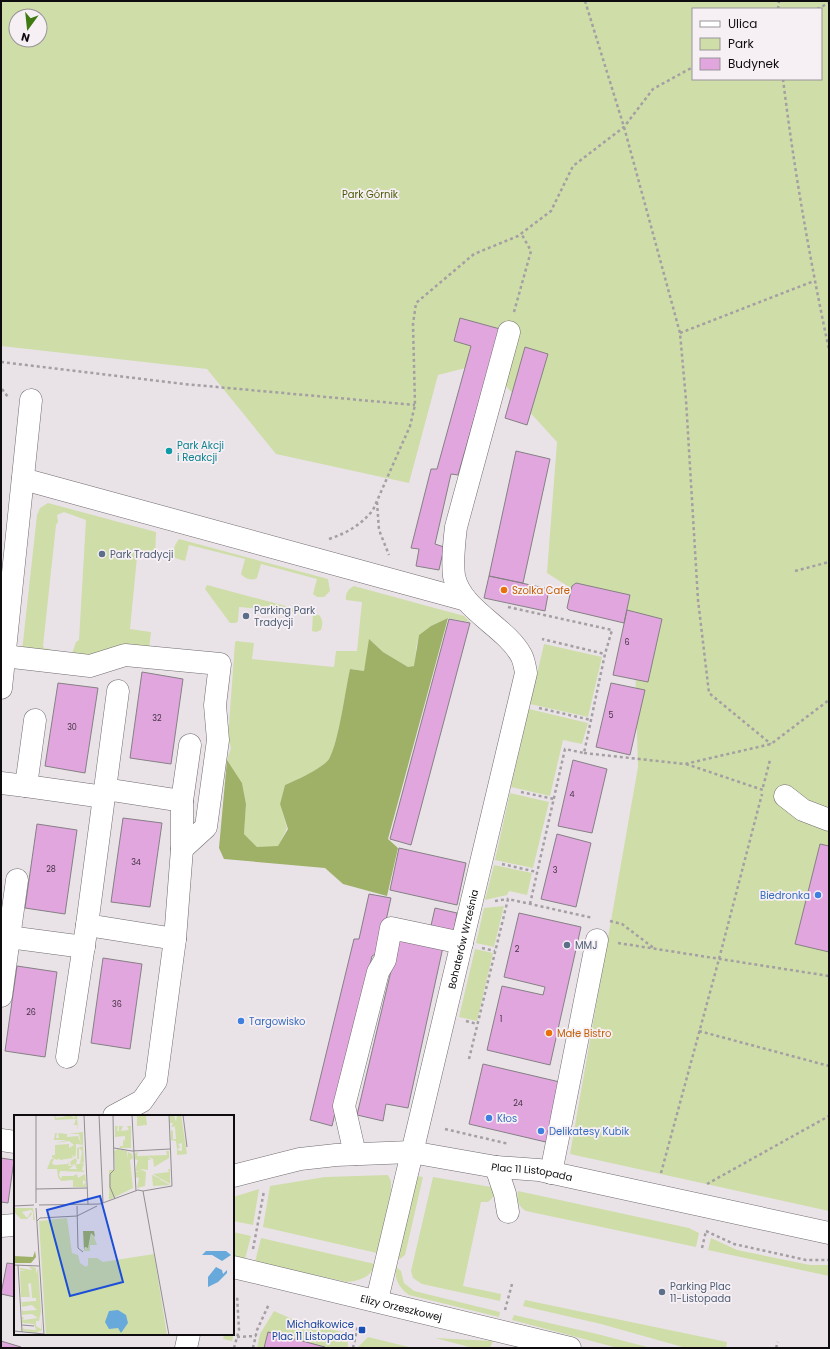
<svg xmlns="http://www.w3.org/2000/svg" width="830" height="1349" viewBox="0 0 830 1349" font-family="Poppins,sans-serif">
  <style>
    .green { fill: #cfdda8; fill-rule: evenodd }
    .forest { fill: #9eb167 }
    .building { fill: #e1a6de; stroke: #858084 }
    .lines { fill: none; stroke-linecap: round; stroke-linejoin: round }
    .minor-casing { stroke: #706b6f; stroke-width: 23 }
    .path { stroke: #a49fa3; stroke-width: 2.5; stroke-dasharray: 3 3; stroke-linecap: butt }
    .minor { stroke: #fff; stroke-width: 22 }
    .culture-dot { fill: #0f9aa8; stroke: #f6f0f5; stroke-width: 1.5 }
    .service-dot { fill: #5c6f8a; stroke: #f6f0f5; stroke-width: 1.5 }
    .food-dot { fill: #e8710a; stroke: #f6f0f5; stroke-width: 1.5 }
    .shop-dot { fill: #3f7fe0; stroke: #f6f0f5; stroke-width: 1.5 }
    .transit-dot { fill: #1a4fb4; stroke: #f6f0f5; stroke-width: 1.5 }
    .labels { text-anchor: middle; stroke-width: 3.5; stroke-linejoin: round; paint-order: stroke }
    .number-label { font-size: 8px; fill: #433242 }
    .park-label { font-size: 10px; fill: #4c5b03; stroke: #f6f0f5 }
    .culture-label { font-size: 10px; fill: #0d838f; stroke: #f6f0f5; text-anchor: start }
    .service-label { font-size: 10px; fill: #4e5e75; stroke: #f6f0f5; text-anchor: start }
    .food-label { font-size: 10px; fill: #c56008; stroke: #f6f0f5; text-anchor: start }
    .shop-label { font-size: 10px; fill: #366cbe; stroke: #f6f0f5; text-anchor: start }
    .street-label { font-size: 10px; fill: #0e0c0e; stroke: #f6f0f5 }
    .transit-label { font-size: 10px; fill: #164399; stroke: #f6f0f5; text-anchor: end }
    .inset-road { fill: none; stroke: #918d91; stroke-width: 1 }
    .view { fill: #1d4ed8; fill-opacity: 0.15; stroke: #1d4ed8; stroke-width: 2 }
    .inset-edge { fill: none; stroke: #0e0c0e; stroke-width: 2 }
  </style>
  <rect width="100%" height="100%" fill="#e9e3e8"/>
  <path class="green" d="M1 1H829V1211L570 1154 638 767 634 628 547 573 557 442 485 363 438 375 409 483 276 454 207 369 1 346ZM693 9H821V79H693ZM16 16H40V40H16Z
    M48 503 156 532 155 558 137 557 130 629 151 632 149 649 86 658 22 651 37 515 40 508ZM64 512 86 520 79 640 76 642 72 654 44 648 43 646 56 525 58 522 57 515Z
    M179 539 328 579 330 591 324 597H317L313 594 317 579 261 564 257 578C252 581 245 579 241 574L245 559 189 545 185 561 175 558 173 554 175 545Z
    M207 585 319 615C323 620 323 623 321 630L316 632 312 631 313 614 239 607 238 621 236 623H230L205 589Z
    M354 586 464 616 470 622 448 618 431 626 419 635 416 648 415 666 408 667 383 652 370 640 364 671 350 669C345 691 339 742 329 759 323 769 295 781 285 785L280 804 287 828 278 847H257L244 834 246 804 242 783 227 760 231 748 228 738 235 643 236 641 254 643 252 659 334 667 336 651H357L362 602 346 600C345 594 348 589 354 586Z
    M544 644 602 657 588 717 530 704Z
    M529 709 588 723 582 744 563 740 550 796 511 787Z
    M510 793 549 802 533 868 495 860Z
    M494 865 532 873 527 895 509 891 507 895 485 900Z
    M504 906 494 947 476 943 484 908Z
    M475 949 493 953 477 1021 459 1017Z
    M388 1175 391 1181V1191L377 1253 263 1227 270 1186 325 1177Z
    M417 1176 423 1177 405 1255 400 1259 398 1258Z
    M433 1177 497 1188C495 1195 493 1198 488 1202H481L463 1286 501 1294 500 1301 422 1284 413 1278 411 1271Z
    M259 1189 253 1225 233 1221V1197Z
    M518 1191 689 1228 699 1233 696 1247 526 1211C519 1207 516 1200 518 1191Z
    M233 1232 251 1236 245 1259 233 1257Z
    M261 1238 375 1264C372 1277 359 1281 347 1282L255 1262Z
    M711 1238 737 1250 810 1265H829V1276L708 1250Z
    M396 1267 401 1271 404 1283 414 1291 500 1312 499 1317 409 1295C399 1288 394 1279 396 1267Z
    M525 1300 727 1342 726 1348H686L601 1324 523 1306Z
    M233 1307 235 1329 232 1341 223 1339 224 1334H233Z
    M274 1311 301 1323 347 1333 348 1348H257L260 1334Z
    M514 1315 597 1334 651 1348H618L512 1320Z
    M368 1337 413 1348H357Z
    M435 1338 493 1341 490 1348H473Z"/>
  <path class="forest" d="M448 618 388 839 398 848 387 896 343 884 325 868 224 859 219 848 227 760 242 783 246 804 244 834 257 847 278 846 288 829 280 804 285 785C295 781 323 768 329 759 339 741 345 691 350 669L364 671 369 639 383 652 408 667 414 666 419 635 431 626Z"/>
  <path class="building" d="M460 318 500 329 458 475 451 474 435 544 444 547 439 570 416 566 419 549 411 548 431 469H437L471 346 454 341Z
    M525 347 548 354 527 425 505 418Z
    M516 451 550 459 523 583 489 576Z
    M489 576 549 589 545 611 484 598Z
    M576 583 630 595 624 623 569 610 567 608 572 586Z
    M627 610 662 619 648 682 613 675Z
    M449 619 470 623 411 845 390 839Z
    M142 672 183 679 171 764 130 758Z
    M58 683 98 688 85 773 45 766Z
    M611 683 645 690 630 755 596 747Z
    M573 760 607 769 592 833 558 826Z
    M123 818 162 823 150 907 111 902Z
    M37 824 77 830 65 914 25 908Z
    M557 834 591 843 576 907 541 899Z
    M820 844 829 846V952L795 944Z
    M399 848 466 863 457 905 390 890Z
    M369 894 391 898 379 952 372 956 332 1126 310 1120 354 939H359Z
    M435 908 457 913 453 936 430 930Z
    M519 913 581 927 550 1065 487 1050 502 986 543 995 545 987 504 977Z
    M399 937 443 947 408 1108 386 1104 383 1121 357 1115Z
    M103 958 142 964 130 1049 91 1043Z
    M17 966 57 972 45 1057 5 1051Z
    M483 1064 564 1083 550 1143 469 1124Z
    M1 1158 14 1160 8 1203 1 1202Z
    M7 1263 15 1264V1297L1 1294Z
    M268 1332 325 1347 324 1348H264Z
    M1 1341 21 1347V1348H1Z"/>
  <g class="lines">
    <defs>
      <g id="minor">
        <path d="M23 479 466 600"/>
        <path d="M4 656 90 666 125 655 220 664 215 705 218 740 206 827 182 849"/>
        <path d="M1 688 31 400"/>
        <path d="M118 691 87 925 175 939"/>
        <path d="M35 720 26 786 104 797"/>
        <path d="M1 783 26 786"/>
        <path d="M105 789 182 801"/>
        <path d="M785 796 803 810 829 820"/>
        <path d="M1 936 84 947"/>
        <path d="M1 996 17 880"/>
        <path d="M67 1057 87 925"/>
        <path d="M114 1116 142 1101 156 1081 175 939 182 849V801L190 745"/>
        <path d="M1 1140 15 1142"/>
        <path d="M355 1154 344 1106 378 972 385 960 391 928 462 943"/>
        <path d="M496 1167 505 1194 508 1212"/>
        <path d="M551 1173 597 940"/>
        <path id="s1" d="M233 1176 300 1159 336 1155 411 1152 496 1167 539 1170 829 1233"/>
        <path d="M1 1226 15 1225"/>
        <path id="s2" d="M233 1267 570 1348"/>
        <path id="s3" d="M377 1300 526 673C525 667 524 660 521 655 505 626 461 610 454 576 452 560 454 543 456 527L509 332"/>
        <path d="M186 1348 189 1334"/>
      </g>
    </defs>
    <use href="#minor" class="minor-casing"/>
    <path class="path" d="M585 1 624 127 680 333 686 400 698 600 709 693 771 744
      M778 9 779 1
      M817 9 829 3
      M783 79C794 170 810 260 829 350
      M514 312 531 251 521 233
      M680 333 814 281
      M1 362 184 384 415 405
      M2 389 8 397
      M377 502 379 530 389 555
      M329 539C347 533 361 525 373 510L410 426 415 405 413 324 416 303 474 254 518 236 551 211 573 166 624 127 653 89 693 67
      M795 571 829 562
      M508 607 612 630 605 654
      M539 708 591 720
      M584 753 685 764 771 744 829 700
      M686 764 763 790
      M763 787 770 760
      M521 792 554 799
      M502 864 537 872
      M495 901 508 899
      M530 904 565 749 584 753 605 654 542 639
      M610 921 622 924 655 949
      M618 943 829 976
      M482 948 495 951
      M466 1021 477 1024
      M699 1031 829 1066
      M469 1059 508 899 593 918
      M445 1129 509 1144
      M661 1173 719 959 762 794
      M707 1184 829 1116
      M706 1231 734 1244 806 1260H829
      M702 1248 706 1231
      M253 1249 264 1191
      M505 1310 512 1284
      M237 1337 256 1336
      M234 1348 239 1330 237 1295
      M253 1348 257 1330 269 1304
      M353 1348 358 1325
      M776 1348 778 1342"/>
    <use href="#minor" class="minor"/>
  </g>
  <circle class="culture-dot" cx="169" cy="451" r="4"/>
  <g class="service-dot">
    <circle cx="102" cy="554" r="4"/>
    <circle cx="246" cy="616" r="4"/>
    <circle cx="567" cy="945" r="4"/>
    <circle cx="662" cy="1292" r="4"/>
  </g>
  <g class="food-dot">
    <circle cx="504" cy="590" r="4"/>
    <circle cx="549" cy="1033" r="4"/>
  </g>
  <g class="shop-dot">
    <circle cx="818" cy="895" r="4"/>
    <circle cx="241" cy="1021" r="4"/>
    <circle cx="489" cy="1118" r="4"/>
    <circle cx="541" cy="1131" r="4"/>
  </g>
  <rect class="transit-dot" x="358" y="1326" width="8" height="8" rx="2"/>
  <g class="labels">
    <g class="number-label">
      <text x="627" y="645">6</text>
      <text x="611" y="718">5</text>
      <text x="157" y="721">32</text>
      <text x="72" y="730">30</text>
      <text x="572" y="797">4</text>
      <text x="136" y="865">34</text>
      <text x="51" y="872">28</text>
      <text x="555" y="873">3</text>
      <text x="517" y="952">2</text>
      <text x="117" y="1007">36</text>
      <text x="31" y="1015">26</text>
      <text x="501" y="1022">1</text>
      <text x="518" y="1106">24</text>
    </g>
    <g class="park-label">
      <text x="370" y="198">Park Górnik</text>
    </g>
    <g class="culture-label">
      <text x="177" y="449">Park Akcji<tspan x="177" dy="12">i Reakcji</tspan></text>
    </g>
    <g class="service-label">
      <text x="110" y="558">Park Tradycji</text>
      <text x="254" y="614">Parking Park<tspan x="254" dy="12">Tradycji</tspan></text>
      <text x="575" y="949">MMJ</text>
      <text x="670" y="1290">Parking Plac<tspan x="670" dy="12">11-Listopada</tspan></text>
    </g>
    <g class="food-label">
      <text x="512" y="594">Szolka Cafe</text>
      <text x="557" y="1037">Małe Bistro</text>
    </g>
    <g class="shop-label">
      <text x="810" y="899" text-anchor="end">Biedronka</text>
      <text x="249" y="1025">Targowisko</text>
      <text x="497" y="1122">Kłos</text>
      <text x="549" y="1135">Delikatesy Kubik</text>
    </g>
    <g class="street-label">
      <text dy="4" stroke="none"><textPath href="#s3" startOffset="371">Bohaterów Września</textPath></text>
      <text dy="4" stroke="none"><textPath href="#s1" startOffset="303">Plac 11 Listopada</textPath></text>
      <text dy="4" stroke="none"><textPath href="#s2" startOffset="173">Elizy Orzeszkowej</textPath></text>
    </g>
    <g class="transit-label">
      <text x="354" y="1328">Michałkowice<tspan x="354" dy="12">Plac 11 Listopada</tspan></text>
    </g>
  </g>
  <g transform="translate(14 1115)">
    <rect width="220" height="220" fill="#e9e3e8"/>
    <path d="M40 0 43 3 58 0 59 3 63 0 64 15 63 10H60L62 4 41 5ZM123 0 132 1 133 10 123 11ZM156 0H160L162 7 163 0H167L173 39 163 40V35L168 36V28L164 29 166 32 163 35 162 26 157 25V15L159 16V24H162L161 12 158 13 162 11 157 12 159 8H156ZM101 11H104L103 16H105V11H109L107 16 115 15 113 11H117V33H106L105 26 106 31H109V26L111 27 109 25H107H111V21L101 22ZM69 17V30L62 29V38L61 42 58 40 59 43 46 45 44 43V45L38 43V40H41V30L55 29V33L60 30 55 26 41 28 53 25H40L41 18H43L42 23H45L44 18 53 19V22L64 21 67 29 65 19H54ZM69 31 70 47 65 49 70 48 68 55 71 57 46 56 45 60 47 64 48 61H59L63 59 64 63 71 59 72 67 69 65V70L72 67V72H59V65L47 66 44 62 43 54H33L37 44H40L38 48 40 50 54 49V46L49 47 54 46 55 49 54 51 60 50 55 54H63L61 50 64 49 57 50 56 47 61 43 63 45 62 49H66L68 36 65 33V44H63V33ZM104 34 113 36 114 44V37L118 39 119 43 101 55 116 45 119 73 95 85V55H101L100 36ZM152 36H155V43L140 52 139 44 134 42 137 45H134V55L126 54 132 57 131 71 123 73 125 63 121 62V57L126 56H121L124 45 120 44 121 38 124 37 123 41 153 40ZM154 54H156V69L139 59 155 57ZM138 60 147 64 145 66 147 65 156 70 139 71ZM1 93H19L21 105H19V97L17 95 8 97 13 103 17 97 18 99 13 104H7L1 98ZM53 103 58 138 64 140 66 148 72 152 74 150V143H83L89 147 140 139 153 220H32L25 106ZM78 117 83 130H76V136H69L75 130ZM15 151 22 153V159L24 153 27 196 25 206H22V211L27 214V204L28 215 22 218 9 216 8 211 10 214 22 215 20 209 8 208V202H10L9 205 24 203 18 199 8 200V194L9 196 23 195 18 190 8 192 7 184 8 187 22 186V183H18L17 168 14 169 16 182H7L6 156 12 155H6V153L18 155Z" fill="#cfdda8"/>
    <path d="M69 116H80L81 122 77 118 74 133 71 132 70 135ZM21 136 22 142 17 148H0V141L19 142Z" fill="#9eb167"/>
    <path d="M192 136H212L217 140 208 146 198 140H188ZM202 152 208 155 209 159 213 155V158L204 167 194 172V162ZM104 195 112 200 114 208 107 218 104 213 95 214 91 207 95 196Z" fill="#68a9dc"/>
    <path class="inset-road" d="M22 0V88M70 0 74 90M85 0 89 88M99 0 100 55 96 59V72L101 84M118 0 122 76M169 0 173 32M100 33 118 36 156 34M22 74 73 73M129 76 155 220M129 76 158 71 155 0M25 90 86 89 124 75 129 76M0 91 20 90M63 91 64 133 69 137M22 93 30 220M23 106 26 103 63 101 83 91M0 150 25 151M4 150 8 217M8 210 20 211M0 216 30 219"/>
    <path class="view" d="M86 81 109 167 56 181 33 95Z"/>
    <rect width="220" height="220" class="inset-edge"/>
  </g>
  <rect width="830" height="1349" fill="none" stroke="#0e0c0e" stroke-width="4"/>
  <rect x="692" y="8" width="130" height="72" fill="#f6f0f5" stroke="#999599"/>
  <rect x="700" y="21" width="20" height="6" fill="#ffffff" stroke="#999599"/>
  <text x="728" y="28" font-size="12" fill="#0e0c0e">Ulica</text>
  <rect x="700" y="38" width="20" height="12" fill="#cfdda8" stroke="#999599"/>
  <text x="728" y="48" font-size="12" fill="#0e0c0e">Park</text>
  <rect x="700" y="58" width="20" height="12" fill="#e1a6de" stroke="#999599"/>
  <text x="728" y="68" font-size="12" fill="#0e0c0e">Budynek</text>
  <g transform="translate(28 28) rotate(195)"><circle r="19" fill="#f6f0f5" stroke="#999599"/>
  <path d="M0-3L7 15L0 10L-7 15Z" fill="#3e7912"/>
  <text y="-6" font-size="11" font-weight="bold" text-anchor="middle" fill="#0e0c0e">N</text>
  </g>
</svg>
